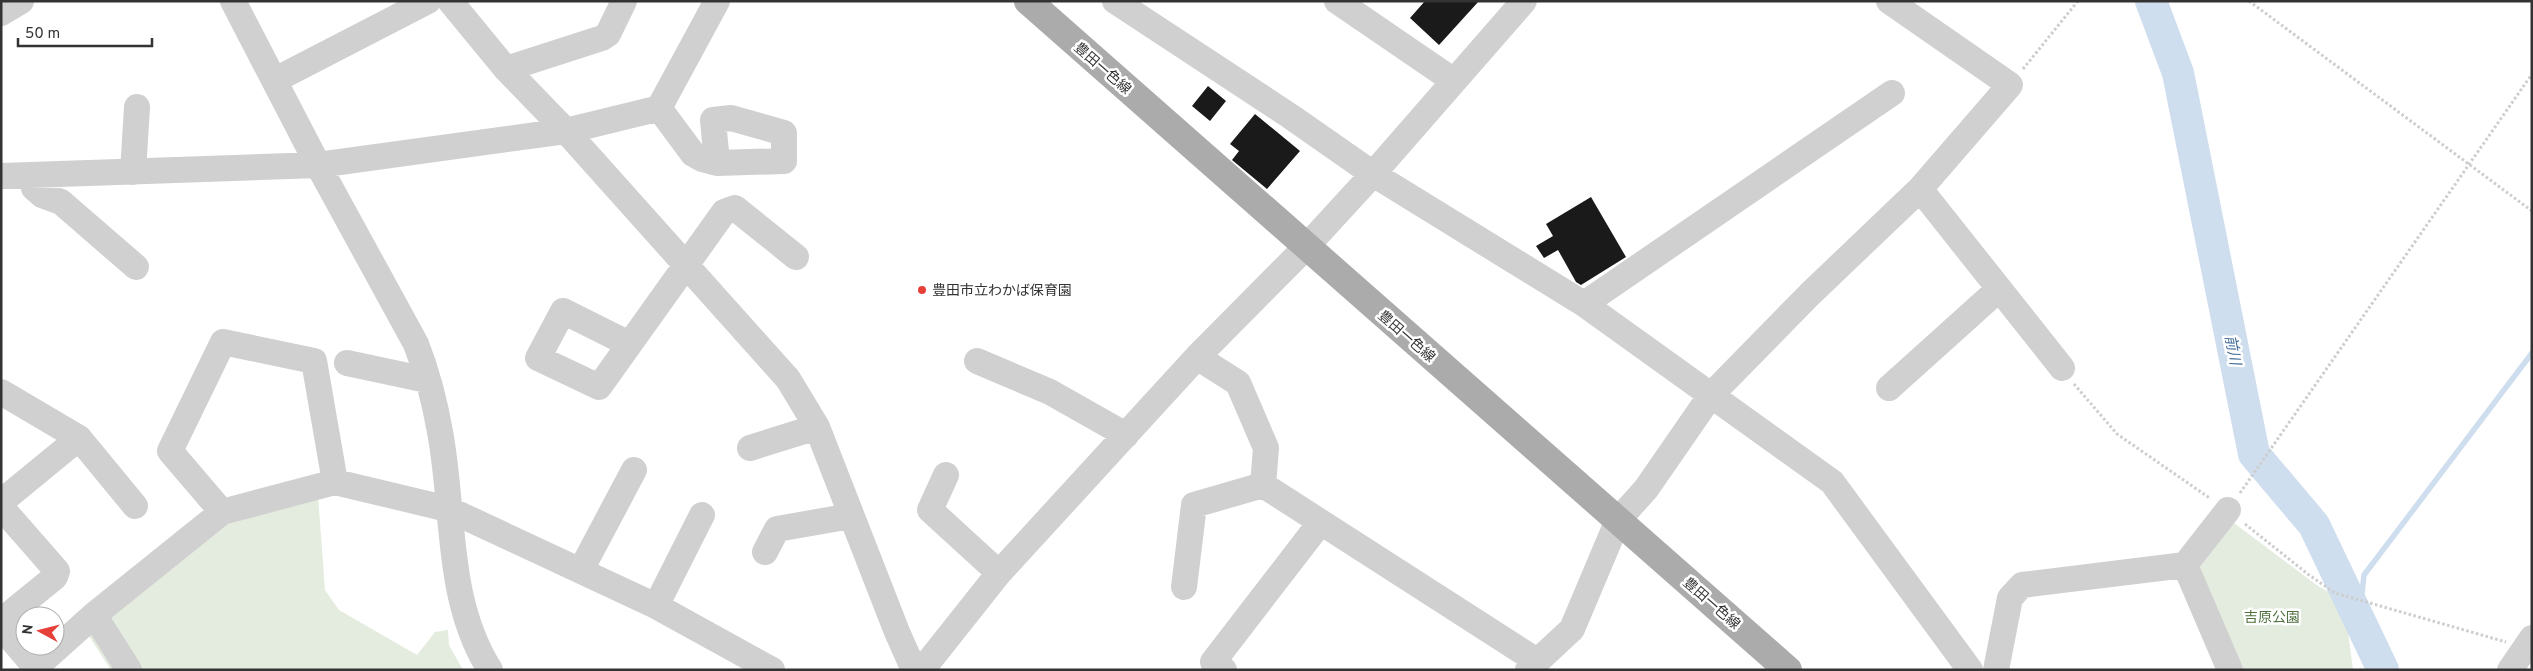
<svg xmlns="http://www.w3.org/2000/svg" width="2533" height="671" viewBox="0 0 2533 671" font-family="Overpass,'Noto Sans JP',sans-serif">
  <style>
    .green { fill: #e4ecdf }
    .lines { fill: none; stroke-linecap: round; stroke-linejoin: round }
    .stream { stroke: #cfdeee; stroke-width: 5.5 }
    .river { stroke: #cfdeee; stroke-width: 32 }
    .building { fill: #1a1a1a }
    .path { stroke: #cdcdcd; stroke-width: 3; stroke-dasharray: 2.5 2.5; stroke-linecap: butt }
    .minor { stroke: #d0d0d0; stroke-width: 26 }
    .major { stroke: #ababab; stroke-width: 28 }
    .poi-dot { fill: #e64039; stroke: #fff; stroke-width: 2 }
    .labels { text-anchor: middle; stroke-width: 5; stroke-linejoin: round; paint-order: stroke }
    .street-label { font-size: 14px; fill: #333; stroke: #fff }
    .poi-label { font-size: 14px; fill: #333; stroke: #fff; text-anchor: start }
    .park-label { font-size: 14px; fill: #50703f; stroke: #fff }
    .water-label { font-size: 15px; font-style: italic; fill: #3f6a97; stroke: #fff }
  </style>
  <rect width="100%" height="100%" fill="#fff"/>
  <path class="green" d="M318 495 325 590 339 610 417 655 435 632 448 630 449 645 463 670H111L87 633 213 519Z
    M2234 523 2318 586 2344 600 2353 670H2238L2197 571Z"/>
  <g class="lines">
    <path class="stream" d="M2369 670 2361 602 2364 575 2532 353"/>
    <path class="river" d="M2151 1 2178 73 2254 454 2314 525 2383 670"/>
  </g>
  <path class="building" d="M1425 1H1479L1439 45 1410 18Z
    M1208 86 1226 101 1210 121 1192 106Z
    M1255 114 1300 151 1267 189 1232 160 1239 151 1230 144Z
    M1591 197 1626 257 1581 285 1576 282 1558 250 1544 258 1536 246 1553 236 1546 224Z"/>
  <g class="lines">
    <path class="path" d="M2249 1 2532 211
      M2023 69 2078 1
      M2074 384 2117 434 2211 499
      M2240 493 2532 74
      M2245 524 2309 575 2335 593 2506 642"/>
    <path class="minor" d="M233 1 318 165 416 344C427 372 435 403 440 432 455 511 445 599 490 670
      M450 1 506 69 566 131 788 379 817 427 897 632 914 670
      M1115 1 1290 116 1373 174 1584 304 1832 482 1970 670
      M1337 1 1454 81
      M1 13 21 1
      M506 69 602 38 608 34 624 1
      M275 80 428 1
      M659 108 693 154 702 159 717 163 784 161V133L731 118 713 120 717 163
      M133 172 137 107
      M1 176 318 165 566 131 652 110 659 108 717 1
      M31 176 34 188 42 195 61 202 136 267
      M1920 189 2062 368
      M1584 304 1892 93
      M629 344 563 311 538 358 599 387 724 212 735 208 796 257
      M977 361 1050 392 1126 435
      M347 363 427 380
      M1889 388 1999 289
      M1 392 79 438 1 502
      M79 438 135 506
      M750 448 817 427
      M946 475 930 510 999 573
      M1263 485 1537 661
      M1 507 57 571 55 577 1 621
      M2228 510 2185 565 2230 670
      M222 512 335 482
      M765 552 777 529 851 516
      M581 570 634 470
      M1184 587 1194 505 1263 485 1266 448 1238 383 1197 357
      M656 606 702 515
      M94 615 129 670
      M1 627 38 670
      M36 667 94 615 222 512 170 451 223 342 314 361 335 482 448 509 656 606 772 670
      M922 670 999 573 1197 357 1306 247 1373 174 1524 1
      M1224 670 1213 662 1320 523
      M1528 670 1572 629 1618 520 1646 489 1711 395 1810 294 1920 189 2010 85 1889 1
      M1996 670 2010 598 2022 585 2185 565
      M2510 670 2532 638"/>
    <path class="major" d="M1028 1 1788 670"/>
  </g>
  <circle class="poi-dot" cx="922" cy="290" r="5"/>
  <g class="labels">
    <g class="street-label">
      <text transform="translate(1103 68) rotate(41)" y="5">豊田一色線</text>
      <text transform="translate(1407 336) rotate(41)" y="5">豊田一色線</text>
      <text transform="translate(1712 603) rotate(41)" y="5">豊田一色線</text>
    </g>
    <g class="poi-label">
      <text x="932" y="295">豊田市立わかば保育園</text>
    </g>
    <g class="park-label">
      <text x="2272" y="622">吉原公園</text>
    </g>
    <g class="water-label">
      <text transform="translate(2233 350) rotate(79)" y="5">前川</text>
    </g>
  </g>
  <rect width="2533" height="671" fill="none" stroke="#333333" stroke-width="5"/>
  <g transform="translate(40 631) rotate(277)"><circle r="24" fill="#ffffff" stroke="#adadad"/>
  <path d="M0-4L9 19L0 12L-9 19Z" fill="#e64039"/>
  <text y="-8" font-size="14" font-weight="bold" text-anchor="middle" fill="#333333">N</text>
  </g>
  <path d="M18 38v8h134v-8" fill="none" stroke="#333333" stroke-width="2.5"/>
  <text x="25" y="38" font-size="15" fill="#333333" stroke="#ffffff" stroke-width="4" paint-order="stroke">50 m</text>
</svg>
